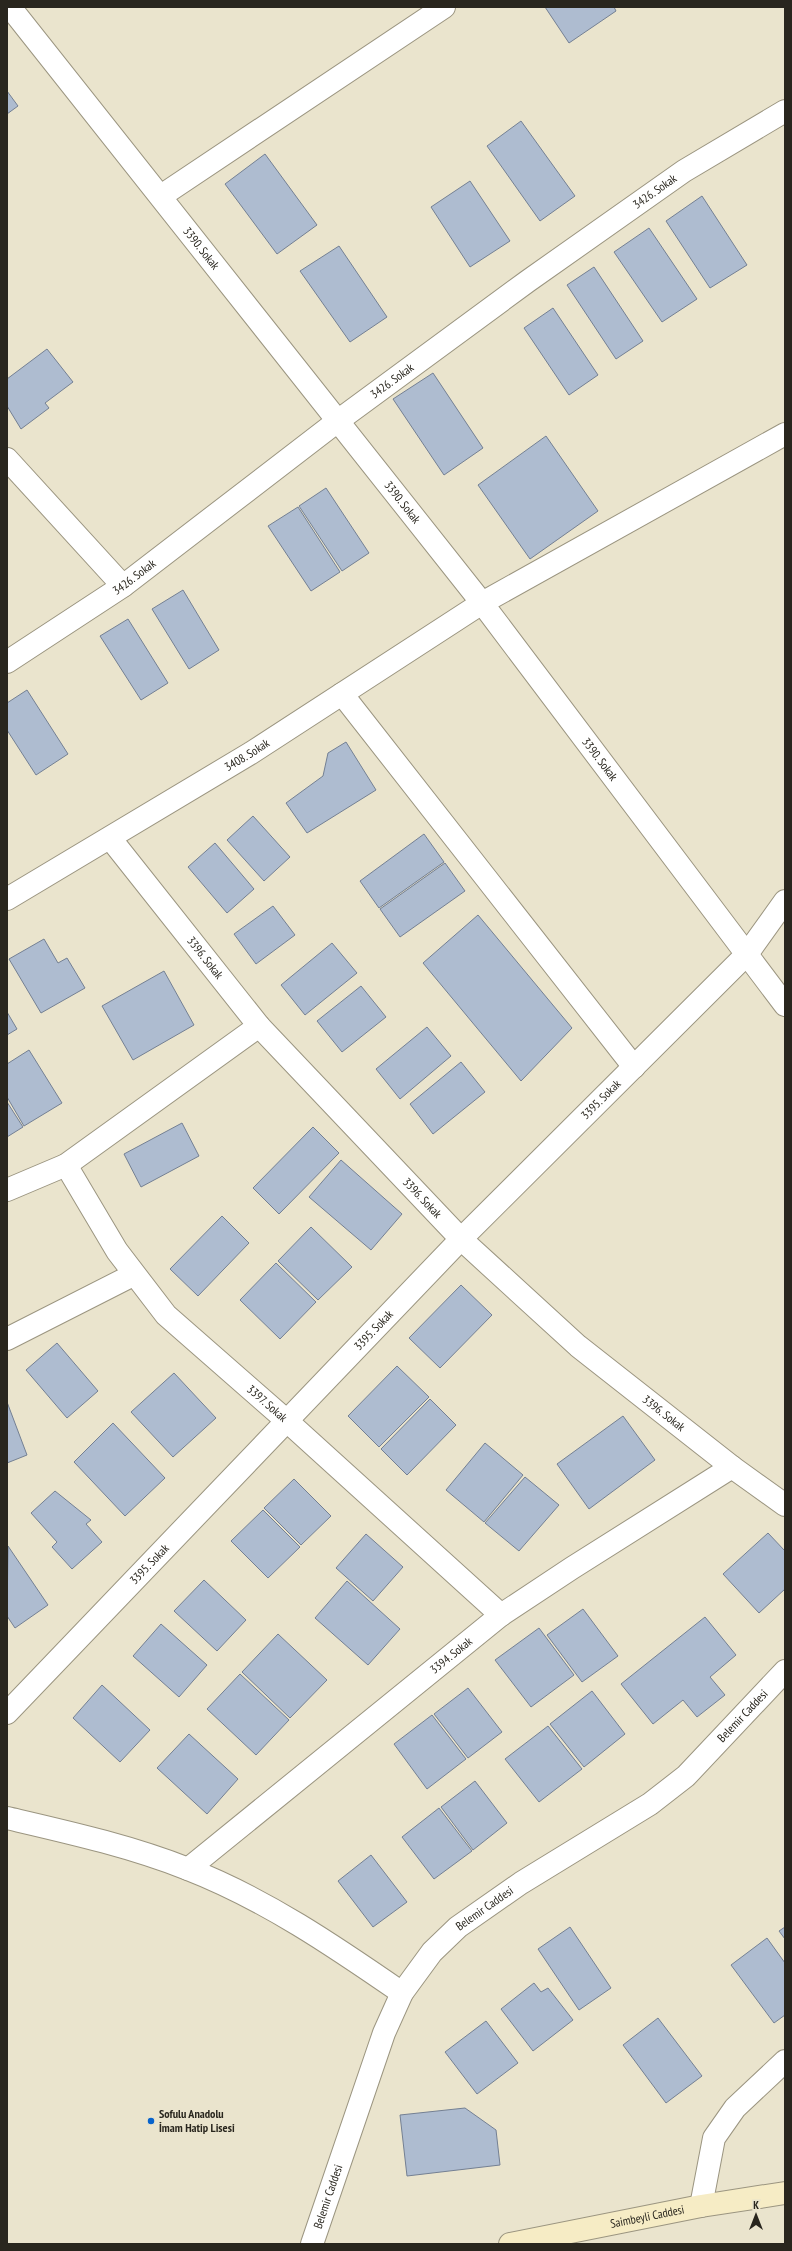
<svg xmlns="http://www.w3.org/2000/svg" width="792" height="2251" viewBox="0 0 792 2251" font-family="'PT Sans Narrow',sans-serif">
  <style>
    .building { fill: #aebcd0; stroke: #748093 }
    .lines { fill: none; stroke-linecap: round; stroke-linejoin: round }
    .minor-casing { stroke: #9b9580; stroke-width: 24 }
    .tertiary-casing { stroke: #9b9580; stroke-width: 24 }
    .secondary-casing { stroke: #9b9580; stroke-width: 24 }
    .minor { stroke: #fff; stroke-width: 22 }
    .tertiary { stroke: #fff; stroke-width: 22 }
    .secondary { stroke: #f6ecc5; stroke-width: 22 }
    .poi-dot { fill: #0763cc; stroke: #eae4cd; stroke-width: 1.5 }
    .labels { text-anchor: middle; stroke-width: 3.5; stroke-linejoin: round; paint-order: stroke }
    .street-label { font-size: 12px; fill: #29261e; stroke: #eae4cd }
    .poi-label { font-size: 12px; font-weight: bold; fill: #29261e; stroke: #eae4cd; text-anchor: start }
  </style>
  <rect width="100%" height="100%" fill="#eae4cd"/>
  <path class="building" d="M545 7H614L616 11 569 43Z
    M7 91 18 106 7 114Z
    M521 121 575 196 540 221 487 146Z
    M265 154 317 225 277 254 225 184Z
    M470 181 510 241 470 267 431 207Z
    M702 196 747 265 710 288 666 221Z
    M649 228 697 299 662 322 614 252Z
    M339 246 387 317 350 342 300 271Z
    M594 267 643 341 616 359 567 285Z
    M553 308 598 375 569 395 524 328Z
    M47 349 73 382 45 403 49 408 21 429 7 406V379Z
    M433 373 483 448 444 475 393 399Z
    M546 436 598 511 530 559 478 485Z
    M326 488 369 553 342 571 299 506Z
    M298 507 340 572 311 591 268 526Z
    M183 590 219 650 189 669 152 609Z
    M128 619 168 683 141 700 100 636Z
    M27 690 68 754 36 775 7 730V703Z
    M346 742 376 790 307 833 286 803 323 776 328 753Z
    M253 816 290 857 264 881 227 840Z
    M424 834 444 862 379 908 360 881Z
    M215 843 254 889 227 913 188 867Z
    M445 863 465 891 400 937 380 909Z
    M273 906 295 935 256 964 234 934Z
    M478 915 572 1028 521 1081 423 963Z
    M44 939 58 963 67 958 85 988 41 1013 9 959Z
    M332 943 357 973 305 1015 281 985Z
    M164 971 194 1025 133 1060 102 1006Z
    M361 986 386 1017 342 1052 317 1021Z
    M7 1012 17 1029 7 1035Z
    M427 1027 451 1056 400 1099 376 1069Z
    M29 1050 62 1103 24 1126 7 1097V1064Z
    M461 1062 485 1092 433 1134 410 1104Z
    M7 1102 23 1127 7 1137Z
    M182 1123 199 1156 141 1187 124 1154Z
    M313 1127 339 1153 279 1214 253 1188Z
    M341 1160 402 1214 371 1250 309 1197Z
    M222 1216 249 1243 198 1296 170 1269Z
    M311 1227 352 1267 318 1300 278 1261Z
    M276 1263 316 1302 280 1339 240 1300Z
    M461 1285 492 1315 440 1368 409 1338Z
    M57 1343 98 1391 67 1418 26 1370Z
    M397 1366 429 1397 379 1447 348 1416Z
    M174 1373 216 1418 173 1457 131 1412Z
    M430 1399 456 1425 407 1475 381 1449Z
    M7 1402 27 1455 7 1463Z
    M623 1416 655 1460 589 1509 557 1464Z
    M113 1423 165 1478 125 1516 74 1462Z
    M485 1443 523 1475 484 1522 446 1490Z
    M525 1477 559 1505 519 1551 485 1523Z
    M294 1479 331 1516 301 1545 264 1508Z
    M55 1491 91 1520 86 1524 102 1542 72 1569 52 1547 57 1542 31 1513Z
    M263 1510 300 1547 268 1578 231 1541Z
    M768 1533 785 1551V1589L759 1613 723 1574Z
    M366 1534 403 1567 373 1601 336 1568Z
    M8 1546 48 1605 15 1628 7 1616Z
    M204 1580 246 1620 217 1651 174 1611Z
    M347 1581 400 1629 368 1665 315 1618Z
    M583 1609 618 1656 582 1682 547 1635Z
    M705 1617 736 1655 710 1677 725 1695 697 1717 683 1700 653 1724 621 1684Z
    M161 1624 207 1665 179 1697 133 1656Z
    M539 1628 574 1675 531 1707 495 1660Z
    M278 1634 327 1680 290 1718 242 1672Z
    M240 1674 289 1720 256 1755 207 1709Z
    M102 1685 150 1730 120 1762 73 1718Z
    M468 1688 502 1732 468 1758 434 1714Z
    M592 1691 625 1734 584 1767 550 1724Z
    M432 1715 466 1759 427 1789 394 1744Z
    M548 1726 582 1769 539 1802 505 1759Z
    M189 1734 238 1779 207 1814 157 1768Z
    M475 1781 507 1823 473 1850 441 1807Z
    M439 1808 472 1851 434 1879 402 1837Z
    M371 1855 407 1902 373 1927 338 1881Z
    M570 1927 611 1988 579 2010 538 1949Z
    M785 1927V1939L779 1931Z
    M767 1938 785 1963V2015L774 2023 731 1965Z
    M534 1983 541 1992 548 1988 573 2020 533 2051 501 2009Z
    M658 2018 702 2076 666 2103 623 2045Z
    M486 2021 518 2063 477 2094 445 2052Z
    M465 2108 496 2130 500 2165 407 2176 400 2115Z"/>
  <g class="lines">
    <defs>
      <g id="minor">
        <path id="s1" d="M10 7 482 603 785 1005"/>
        <path d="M161 196 444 7"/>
        <path d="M7 459 123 586"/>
        <path id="s2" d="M7 662 123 586 339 420 528 281 684 171 785 111"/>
        <path d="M342 694 634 1067"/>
        <path id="s3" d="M110 838 259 1026 461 1239 578 1346 732 1467 785 1505"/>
        <path id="s4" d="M7 899 251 753 482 603 785 434"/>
        <path id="s5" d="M66 1165 117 1251 166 1315 287 1421 501 1615"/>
        <path d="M7 1190 66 1165 259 1026"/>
        <path d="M7 1339 133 1275"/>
        <path id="s6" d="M7 1713 461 1239 747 954 785 901"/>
        <path d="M7 1818C67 1832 130 1846 188 1869 265 1899 334 1946 402 1993"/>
        <path id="s7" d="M188 1869 501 1615 572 1568 732 1467"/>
        <path d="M701 2206 714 2138 735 2108 785 2061"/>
      </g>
      <g id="tertiary">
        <path id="s8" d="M312 2244 384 2033 402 1993 432 1952 458 1927 521 1883 650 1804 686 1776 785 1671"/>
      </g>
      <g id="secondary">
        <path id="s9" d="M510 2244 701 2206 785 2193"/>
      </g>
    </defs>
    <use href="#minor" class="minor-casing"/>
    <use href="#tertiary" class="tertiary-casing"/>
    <use href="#secondary" class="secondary-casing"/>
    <use href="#minor" class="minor"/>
    <use href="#tertiary" class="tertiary"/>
    <use href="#secondary" class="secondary"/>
  </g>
  <circle class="poi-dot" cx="151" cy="2121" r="4"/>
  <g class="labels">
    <g class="street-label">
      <text dy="4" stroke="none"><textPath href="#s2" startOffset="801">3426. Sokak</textPath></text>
      <text dy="4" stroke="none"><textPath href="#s1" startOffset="308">3390. Sokak</textPath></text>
      <text dy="4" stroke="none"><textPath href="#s2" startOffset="477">3426. Sokak</textPath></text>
      <text dy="4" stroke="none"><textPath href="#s1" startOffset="632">3390. Sokak</textPath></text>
      <text dy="4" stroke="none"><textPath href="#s2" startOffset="153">3426. Sokak</textPath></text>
      <text dy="4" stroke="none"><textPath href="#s4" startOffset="280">3408. Sokak</textPath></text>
      <text dy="4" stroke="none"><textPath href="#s1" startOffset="956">3390. Sokak</textPath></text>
      <text dy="4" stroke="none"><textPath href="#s3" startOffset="153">3396. Sokak</textPath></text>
      <text dy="4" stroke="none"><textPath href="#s6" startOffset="854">3395. Sokak</textPath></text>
      <text dy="4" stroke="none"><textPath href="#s3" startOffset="477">3396. Sokak</textPath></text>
      <text dy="4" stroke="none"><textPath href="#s6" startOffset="530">3395. Sokak</textPath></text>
      <text dy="4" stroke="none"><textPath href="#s5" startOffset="315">3397. Sokak</textPath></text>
      <text dy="4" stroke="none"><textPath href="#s3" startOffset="801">3396. Sokak</textPath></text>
      <text dy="4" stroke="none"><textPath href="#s6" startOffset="206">3395. Sokak</textPath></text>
      <text dy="4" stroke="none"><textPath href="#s7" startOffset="339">3394. Sokak</textPath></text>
      <text dy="4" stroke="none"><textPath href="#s8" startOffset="710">Belemir Caddesi</textPath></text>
      <text dy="4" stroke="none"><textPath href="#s8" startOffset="386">Belemir Caddesi</textPath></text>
      <text dy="4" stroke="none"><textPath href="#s8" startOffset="50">Belemir Caddesi</textPath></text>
      <text dy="4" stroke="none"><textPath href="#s9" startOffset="140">Saimbeyli Caddesi</textPath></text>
    </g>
    <g class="poi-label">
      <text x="159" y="2118">Sofulu Anadolu<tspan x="159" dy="14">İmam Hatip Lisesi</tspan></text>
    </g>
  </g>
  <rect width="792" height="2251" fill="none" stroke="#29261e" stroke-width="16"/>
  <g transform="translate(756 2215)" stroke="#eae4cd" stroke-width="3" paint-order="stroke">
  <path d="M0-3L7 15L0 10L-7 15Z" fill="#29261e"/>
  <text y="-6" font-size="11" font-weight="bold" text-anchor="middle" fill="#29261e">K</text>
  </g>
</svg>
